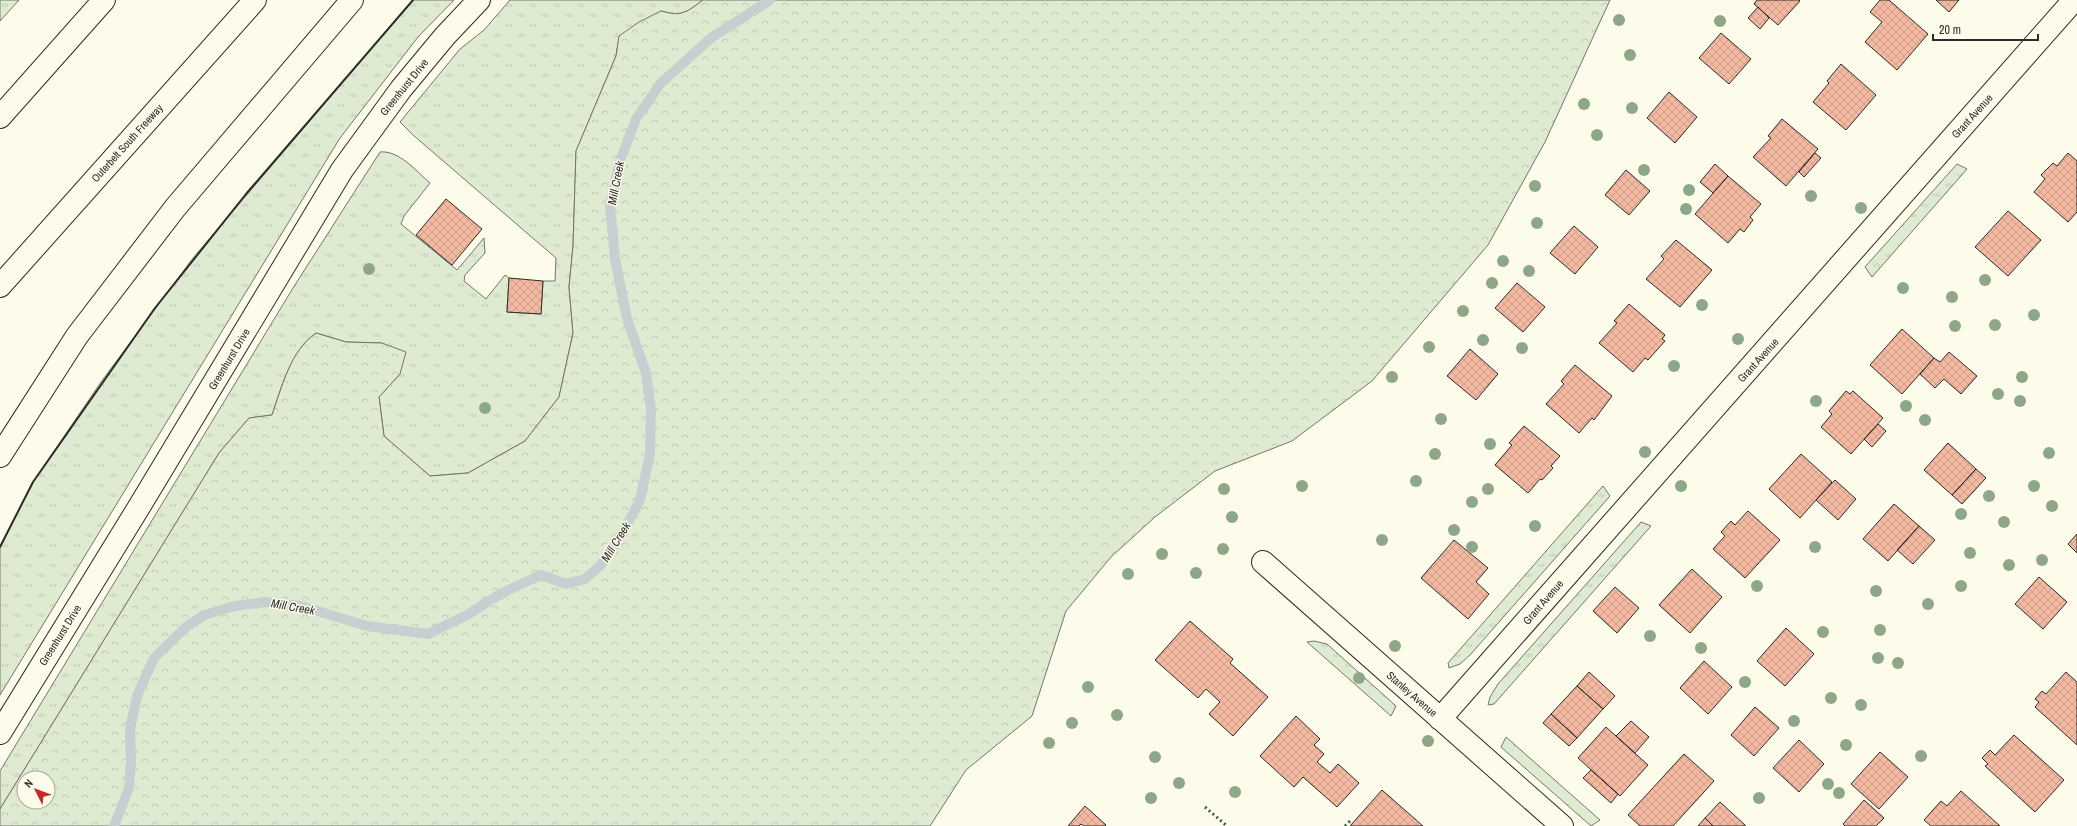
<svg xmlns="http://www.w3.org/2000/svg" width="2077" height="826" viewBox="0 0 2077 826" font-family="'Archivo Narrow',sans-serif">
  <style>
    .grass { fill: url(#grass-tufts); stroke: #74746e }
    .forest { fill: url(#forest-crowns); stroke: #74746e; fill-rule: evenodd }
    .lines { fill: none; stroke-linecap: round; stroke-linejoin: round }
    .stream { stroke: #c7d0d0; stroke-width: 10 }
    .building { fill: url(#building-cross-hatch); stroke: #2b2b2b }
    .minor-casing { stroke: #2b2b2b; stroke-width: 24 }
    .motorway-casing { stroke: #2b2b2b; stroke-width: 24 }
    .minor { stroke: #fdfbea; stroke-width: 22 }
    .motorway { stroke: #fdfbea; stroke-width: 22 }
    .hedge { stroke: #34623c; stroke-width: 3; stroke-dasharray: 2 3; stroke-linecap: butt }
    .wall { stroke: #2b2b2b; stroke-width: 2 }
    .tree { fill: #8ea78a }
    .labels { text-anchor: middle; stroke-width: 3; stroke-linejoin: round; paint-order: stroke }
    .street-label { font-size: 11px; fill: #2b2b2b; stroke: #fdfbea }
    .water-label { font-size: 12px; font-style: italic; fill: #2b2b2b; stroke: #fdfbea }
  </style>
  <defs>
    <pattern id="grass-tufts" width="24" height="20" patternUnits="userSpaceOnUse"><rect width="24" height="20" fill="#deebd1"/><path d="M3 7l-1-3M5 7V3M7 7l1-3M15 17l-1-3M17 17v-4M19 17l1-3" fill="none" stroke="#bfcab4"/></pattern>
    <pattern id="forest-crowns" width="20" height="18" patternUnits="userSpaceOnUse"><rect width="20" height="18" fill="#deebd1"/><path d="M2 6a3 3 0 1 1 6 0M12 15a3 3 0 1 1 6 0" fill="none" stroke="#bfcab4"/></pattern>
    <pattern id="building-cross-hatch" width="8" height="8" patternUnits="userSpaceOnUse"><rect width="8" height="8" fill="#f2b8a0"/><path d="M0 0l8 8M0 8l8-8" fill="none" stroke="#d09e8a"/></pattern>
  </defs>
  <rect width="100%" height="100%" fill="#fdfbea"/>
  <path class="grass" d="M0 0H19L0 21Z
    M413 0H454L418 37 340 138 0 695V547L33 482 101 382 193 258Z
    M510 0H703C687 12 682 17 661 11L619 37 616 56 576 151 573 246 569 287 573 333 559 397 525 441 468 473 430 476 384 436 379 397 400 374 382 343 346 342 316 333C291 350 281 388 272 415L249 418 219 453 0 809V771L293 288 380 152C399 150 416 171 430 183L404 216 401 224 457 270 484 238 485 253 465 275 464 281 486 299 505 275 509 278 507 312 541 314 543 281H555L556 258 413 135 400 122 460 49 484 30Z
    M1957 164 1967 169 1872 277 1865 267Z
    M1603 486 1610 496 1470 655 1460 664 1449 668 1448 663Z
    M1641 522 1651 526 1494 704 1488 705 1490 697 1498 684Z
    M1314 641 1327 644 1396 706 1391 716 1307 642Z
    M1506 737 1600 820 1591 826 1501 747Z"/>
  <path class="forest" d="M703 0H1610L1545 142 1488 245 1372 381 1292 441 1215 471 1155 517 1111 557 1066 611 1032 716 966 770 930 826H0V809L219 453 249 418 272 415C282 387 290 351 316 333L346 342 382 343 406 352 400 374 379 397 384 436 430 476 468 473 525 441 559 397 573 333 569 287 573 246 576 151 616 56 619 36 639 22 661 11C682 17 687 12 703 0ZM24 778H48V802H24Z"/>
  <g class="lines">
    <path class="stream" d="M114 826 129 788 131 761 130 729 137 696 154 658 186 627 204 615 235 606 265 602 301 606 367 626 428 634 467 615 502 593 541 575 566 584 585 579 601 565 622 534 640 500 650 454 651 410 646 373 627 319 615 259 610 205 620 161 636 119 661 83 711 38 770 0"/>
  </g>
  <path class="building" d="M1757 0H1799L1800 1 1778 25 1754 4Z
    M1880 0H1889L1928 34 1897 70 1865 42 1882 22 1870 12Z
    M1936 0H1959L1949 12Z
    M1758 7 1769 18 1760 29 1748 18Z
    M1721 33 1751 59 1729 84 1699 58Z
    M1841 64 1876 95 1846 130 1813 102 1829 83 1827 81Z
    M1669 92 1697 117 1675 143 1647 118Z
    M1782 119 1818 149 1786 186 1753 157 1771 138 1768 136Z
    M1815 153 1821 158 1804 177 1799 172Z
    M2068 153 2077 161V212L2068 222 2034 192 2045 179 2041 175 2053 163 2057 166Z
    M1715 164 1728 176 1713 193 1700 182Z
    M1626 170 1650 191 1629 215 1605 195Z
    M1728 176 1761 204 1750 217 1753 220 1744 232 1740 229 1728 243 1695 214Z
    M446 199 482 229 452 265 416 235Z
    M2008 211 2041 240 2008 276 1975 247Z
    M1574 226 1598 247 1575 274 1550 253Z
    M1676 240 1712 270 1680 307 1646 279 1664 259 1661 256Z
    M509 278 543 281 541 314 507 312Z
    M1517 283 1545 307 1523 332 1495 308Z
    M1629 304 1665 335 1662 339 1665 341 1648 360 1645 358 1633 372 1599 343 1617 323 1614 321Z
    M1902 329 1934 358 1902 394 1870 365Z
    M1470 349 1498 374 1476 400 1447 376Z
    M1949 352 1977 376 1961 394 1944 379 1935 388 1920 374 1934 358 1940 362Z
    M1575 365 1612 396 1594 420 1592 418 1579 433 1546 404 1564 384 1561 381Z
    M1846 391 1850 394 1853 391 1883 418 1851 454 1821 427 1832 414 1829 411Z
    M1878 424 1886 431 1872 447 1864 439Z
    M1524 426 1560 456 1551 466 1553 468 1542 480 1540 479 1528 493 1495 465 1512 445 1509 443Z
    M1948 443 1976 469 1952 495 1924 470Z
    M1801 454 1832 482 1800 518 1769 489Z
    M1976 469 1986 478 1962 504 1952 495Z
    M1835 480 1856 499 1838 520 1816 500Z
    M1894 504 1919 526 1888 561 1863 539Z
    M1748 511 1780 540 1745 578 1713 549 1725 536 1721 532 1731 521 1735 525Z
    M1919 526 1935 540 1913 564 1897 550Z
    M2077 534V553L2068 544Z
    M1454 540 1488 568 1476 582 1489 594 1468 619 1421 578Z
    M1692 569 1722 597 1690 633 1659 605Z
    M2039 577 2067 602 2043 629 2015 604Z
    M1615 587 1639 608 1617 633 1593 611Z
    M1190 621 1233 659 1230 663 1268 697 1233 736 1209 714 1220 702 1206 689 1198 698 1155 660Z
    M1786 628 1814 654 1785 686 1757 661Z
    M1704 661 1732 687 1708 714 1680 688Z
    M1589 672 1615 696 1603 709 1577 686Z
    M2066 672 2077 682V745L2035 707 2039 702 2035 699 2042 691 2046 694Z
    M1577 686 1603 709 1577 738 1551 714Z
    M1755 707 1779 728 1754 756 1731 735Z
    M1551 714 1577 738 1569 746 1543 723Z
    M1296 716 1320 739 1314 745 1324 754 1317 762 1330 773 1338 764 1359 783 1337 807 1303 777 1294 787 1260 756Z
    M1631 721 1649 737 1635 753 1616 736Z
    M1606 727 1648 765 1620 796 1578 758Z
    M2014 735 2064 780 2035 812 1985 766 1988 764 1982 758 1990 750 1995 755Z
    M1799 740 1824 764 1799 792 1773 768Z
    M1880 752 1908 777 1879 809 1851 784Z
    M1684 754 1714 781 1673 826H1640L1628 815Z
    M1591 770 1618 794 1611 803 1583 778Z
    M1382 790 1423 826H1350Z
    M1961 791 2000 826H1931L1924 820 1941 801 1947 806Z
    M1864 800 1884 818 1876 826H1845L1843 824Z
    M1720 802 1746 826H1713L1705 818Z
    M1085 806 1106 825 1105 826H1084L1081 824 1079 826H1068Z
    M1705 818 1713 826H1698Z"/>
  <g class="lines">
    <defs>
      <path id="minor" d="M1263 562 1562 826
        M1440 719 2074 0
        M0 733 139 507 342 170 401 89 445 36 479 0"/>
      <path id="motorway" d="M0 117 104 0
        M0 286 255 0
        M0 456 77 336 175 208 352 0"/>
    </defs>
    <use href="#minor" class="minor-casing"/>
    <use href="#motorway" class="motorway-casing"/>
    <use href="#minor" class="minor"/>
    <use href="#motorway" class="motorway"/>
    <path class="hedge" d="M1205 807 1227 826
      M1345 826 1350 821"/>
    <path class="wall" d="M0 547 33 482 155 308 246 194 413 0"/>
  </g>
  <g class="tree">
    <circle cx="1619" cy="20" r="6"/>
    <circle cx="1720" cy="21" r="6"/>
    <circle cx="1630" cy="55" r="6"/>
    <circle cx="1584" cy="104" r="6"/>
    <circle cx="1632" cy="108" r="6"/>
    <circle cx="1597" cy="135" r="6"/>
    <circle cx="1644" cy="170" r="6"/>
    <circle cx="1535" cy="186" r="6"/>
    <circle cx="1689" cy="190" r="6"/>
    <circle cx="1811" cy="196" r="6"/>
    <circle cx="1861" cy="208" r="6"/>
    <circle cx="1686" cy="209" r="6"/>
    <circle cx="1537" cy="223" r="6"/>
    <circle cx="1503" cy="261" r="6"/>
    <circle cx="369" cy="269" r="6"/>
    <circle cx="1529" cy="271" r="6"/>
    <circle cx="1985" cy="280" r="6"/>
    <circle cx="1492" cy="283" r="6"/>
    <circle cx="1903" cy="288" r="6"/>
    <circle cx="1952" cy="297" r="6"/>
    <circle cx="1702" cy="305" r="6"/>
    <circle cx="1463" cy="311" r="6"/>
    <circle cx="2034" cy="315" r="6"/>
    <circle cx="1995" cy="325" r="6"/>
    <circle cx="1955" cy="326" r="6"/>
    <circle cx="1738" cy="339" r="6"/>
    <circle cx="1483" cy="340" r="6"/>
    <circle cx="1429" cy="347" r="6"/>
    <circle cx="1522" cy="348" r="6"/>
    <circle cx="1674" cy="366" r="6"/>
    <circle cx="1392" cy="377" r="6"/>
    <circle cx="2022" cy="377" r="6"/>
    <circle cx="1998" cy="394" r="6"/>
    <circle cx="1816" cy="401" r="6"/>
    <circle cx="2020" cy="401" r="6"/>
    <circle cx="1906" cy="406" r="6"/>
    <circle cx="485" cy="408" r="6"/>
    <circle cx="1441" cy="419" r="6"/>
    <circle cx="1925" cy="420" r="6"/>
    <circle cx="1490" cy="444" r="6"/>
    <circle cx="1645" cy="452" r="6"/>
    <circle cx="2049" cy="453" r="6"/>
    <circle cx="1435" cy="454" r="6"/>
    <circle cx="1416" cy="481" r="6"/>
    <circle cx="1302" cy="486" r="6"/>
    <circle cx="1681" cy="486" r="6"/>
    <circle cx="2034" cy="486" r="6"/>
    <circle cx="1224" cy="489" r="6"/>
    <circle cx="1488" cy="489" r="6"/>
    <circle cx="1989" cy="496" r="6"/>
    <circle cx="1472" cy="502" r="6"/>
    <circle cx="2052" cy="506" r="6"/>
    <circle cx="1961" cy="514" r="6"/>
    <circle cx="1232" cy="517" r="6"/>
    <circle cx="2004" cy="522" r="6"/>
    <circle cx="1535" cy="526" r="6"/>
    <circle cx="1454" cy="530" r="6"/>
    <circle cx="1382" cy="540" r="6"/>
    <circle cx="1472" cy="547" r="6"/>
    <circle cx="1815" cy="547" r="6"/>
    <circle cx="1223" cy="549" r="6"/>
    <circle cx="1970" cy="553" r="6"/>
    <circle cx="1162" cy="554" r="6"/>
    <circle cx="2042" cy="560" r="6"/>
    <circle cx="2009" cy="565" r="6"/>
    <circle cx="1196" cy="573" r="6"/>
    <circle cx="1128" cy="574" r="6"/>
    <circle cx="1757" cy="586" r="6"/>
    <circle cx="1961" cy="586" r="6"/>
    <circle cx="1876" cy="591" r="6"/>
    <circle cx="1928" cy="604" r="6"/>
    <circle cx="1880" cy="630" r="6"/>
    <circle cx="1823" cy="632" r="6"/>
    <circle cx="1650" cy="636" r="6"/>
    <circle cx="1395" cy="646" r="6"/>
    <circle cx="1701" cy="648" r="6"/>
    <circle cx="1878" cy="658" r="6"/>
    <circle cx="1898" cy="663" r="6"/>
    <circle cx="1359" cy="678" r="6"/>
    <circle cx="1745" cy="682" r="6"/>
    <circle cx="1088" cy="687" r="6"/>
    <circle cx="1831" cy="698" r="6"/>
    <circle cx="1861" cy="705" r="6"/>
    <circle cx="1117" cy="715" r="6"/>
    <circle cx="1794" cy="721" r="6"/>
    <circle cx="1072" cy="723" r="6"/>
    <circle cx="1428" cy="741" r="6"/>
    <circle cx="1049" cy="743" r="6"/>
    <circle cx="1846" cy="745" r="6"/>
    <circle cx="1921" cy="756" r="6"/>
    <circle cx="1155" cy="757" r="6"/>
    <circle cx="1179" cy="783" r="6"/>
    <circle cx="1828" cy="784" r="6"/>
    <circle cx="1235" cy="792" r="6"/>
    <circle cx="1839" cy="793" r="6"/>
    <circle cx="1151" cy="798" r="6"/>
    <circle cx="1759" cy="798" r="6"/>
  </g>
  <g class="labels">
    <g class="street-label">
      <text transform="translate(404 87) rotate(-51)" y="4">Greenhurst Drive</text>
      <text transform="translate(1972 116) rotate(-48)" y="4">Grant Avenue</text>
      <text transform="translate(127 143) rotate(-48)" y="4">Outerbelt South Freeway</text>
      <text transform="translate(229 359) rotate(-59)" y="4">Greenhurst Drive</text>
      <text transform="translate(1758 360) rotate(-48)" y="4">Grant Avenue</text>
      <text transform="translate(1543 602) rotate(-49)" y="4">Grant Avenue</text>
      <text transform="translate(60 635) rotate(-58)" y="4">Greenhurst Drive</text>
      <text transform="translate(1412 694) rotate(41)" y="4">Stanley Avenue</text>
    </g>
    <g class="water-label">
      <text transform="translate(616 183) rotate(-79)" y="4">Mill Creek</text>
      <text transform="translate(616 542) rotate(-58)" y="4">Mill Creek</text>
      <text transform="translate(293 607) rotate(10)" y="4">Mill Creek</text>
    </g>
  </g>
  <g transform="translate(36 790) rotate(312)"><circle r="19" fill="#fdfbea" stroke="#a9a89e"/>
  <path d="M0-3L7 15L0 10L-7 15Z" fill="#c62828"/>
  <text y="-6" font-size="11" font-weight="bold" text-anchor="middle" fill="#2b2b2b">N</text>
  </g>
  <path d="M1933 34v6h105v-6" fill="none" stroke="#2b2b2b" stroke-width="2"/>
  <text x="1939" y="34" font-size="12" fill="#2b2b2b" stroke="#fdfbea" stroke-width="3" paint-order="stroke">20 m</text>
</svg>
